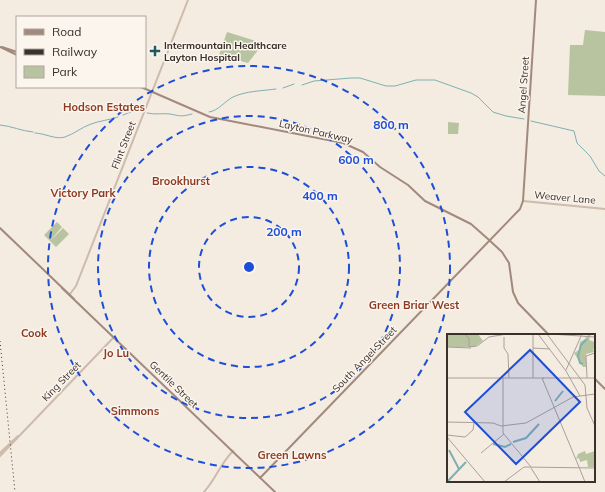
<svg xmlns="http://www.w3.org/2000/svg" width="605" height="492" viewBox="0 0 605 492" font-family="Mulish,sans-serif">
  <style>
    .green { fill: #b8c4a0 }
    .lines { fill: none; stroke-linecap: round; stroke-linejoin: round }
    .stream { stroke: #7fb0b2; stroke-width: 1 }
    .tertiary { stroke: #cdbbac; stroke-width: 2 }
    .secondary { stroke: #a18a7d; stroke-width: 2 }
    .rail { stroke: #3b302b; stroke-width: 1; stroke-dasharray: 1 3; stroke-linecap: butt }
    .ring { fill: none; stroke: #1d4ed8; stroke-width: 2; stroke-dasharray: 7 5 }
    .poi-dot { fill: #1f5a5e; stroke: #fbf5ee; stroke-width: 1.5 }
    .labels { text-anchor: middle; stroke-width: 3; stroke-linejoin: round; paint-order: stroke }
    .poi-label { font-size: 10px; font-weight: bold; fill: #3b302b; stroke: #fbf5ee; text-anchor: start }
    .street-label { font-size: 10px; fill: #3b302b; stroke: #fbf5ee }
    .neighbourhood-label { font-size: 11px; font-weight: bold; fill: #8c3b22; stroke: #fbf5ee }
    .inset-river { fill: none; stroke: #7fb0b2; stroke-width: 2 }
    .inset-road { fill: none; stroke: #aaa098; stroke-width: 1 }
    .view { fill: #1d4ed8; fill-opacity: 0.15; stroke: #1d4ed8; stroke-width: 2 }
    .inset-edge { fill: none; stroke: #3b302b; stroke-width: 2 }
    .centre { fill: #1d4ed8; stroke: #fbf5ee; stroke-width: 2 }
    .ring-label { font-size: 12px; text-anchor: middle; font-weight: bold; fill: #1d4ed8; stroke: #fbf5ee; stroke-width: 3; stroke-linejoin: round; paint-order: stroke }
  </style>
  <rect width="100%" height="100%" fill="#f4ebe1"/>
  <path class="green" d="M585 30 605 32V96L568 95 570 45H583Z
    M227 32 262 43V45L248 63 219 55Z
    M448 122 459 123 458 134H448Z
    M57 222 62 227 50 241 44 235Z
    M63 228 69 234 56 247 50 241Z"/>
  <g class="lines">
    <path class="stream" d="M302 85 314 81 351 78H360L386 86H395L416 80H435L471 93 478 97 493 112 506 116 524 119
      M283 88 294 84
      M209 112C218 111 225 101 233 97 246 91 261 91 276 89
      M147 113C155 115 162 113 170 114 181 116 180 117 192 114
      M123 115 133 111H141
      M531 121 574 131 577 143 590 156 599 171 605 176
      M0 125C12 126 21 131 33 132
      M35 133C44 133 56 140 65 137 74 134 82 127 91 124 99 121 109 120 118 117"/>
    <path class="tertiary" d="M523 201 605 209
      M70 294 76 286 188 0
      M0 453 18 436
      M0 456 114 337
      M204 492C216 479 220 464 233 451"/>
    <path class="secondary" d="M0 47 17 55
      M2 47 17 52
      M141 87 210 117 343 143 363 152 380 167 408 185 425 201 471 224 488 239 502 252 509 263 513 292 518 303 549 335
      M0 228 74 299
      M62 288 275 492
      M594 378 605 389
      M260 478 520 209 523 201 536 0"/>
    <path class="rail" d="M0 341 15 492"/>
  </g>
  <g class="ring">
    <circle cx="249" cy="267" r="50"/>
    <circle cx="249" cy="267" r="100"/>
    <circle cx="249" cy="267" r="151"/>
    <circle cx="249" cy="267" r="201"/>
  </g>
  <path class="poi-dot" d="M153 45h4v4h4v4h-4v4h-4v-4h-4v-4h4z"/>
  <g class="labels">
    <g class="poi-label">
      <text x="164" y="49">Intermountain Healthcare<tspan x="164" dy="12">Layton Hospital</tspan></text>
    </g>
    <g class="street-label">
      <text transform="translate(523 85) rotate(-86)" y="4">Angel Street</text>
      <text transform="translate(316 131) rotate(13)" y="4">Layton Parkway</text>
      <text transform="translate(123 145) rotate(-69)" y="4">Flint Street</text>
      <text transform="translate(565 197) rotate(5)" y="4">Weaver Lane</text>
      <text transform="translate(364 359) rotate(-46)" y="4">South Angel Street</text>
      <text transform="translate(61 381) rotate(-46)" y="4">King Street</text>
      <text transform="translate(174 384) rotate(44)" y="4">Gentile Street</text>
    </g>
    <g class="neighbourhood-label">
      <text x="104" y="111">Hodson Estates</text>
      <text x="181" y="185">Brookhurst</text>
      <text x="83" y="197">Victory Park</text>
      <text x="414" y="309">Green Briar West</text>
      <text x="34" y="337">Cook</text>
      <text x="116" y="357">Jo Lu</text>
      <text x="135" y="415">Simmons</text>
      <text x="292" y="459">Green Lawns</text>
    </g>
  </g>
  <g transform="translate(447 334)">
    <rect width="148" height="148" fill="#f4ebe1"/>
    <path d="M0 0H31L36 7 27 13H1ZM144 0 142 6 148 8V17L146 14 147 18 139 20V33H136L127 19 132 16 133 8 140 4 137 3ZM138 117 139 120 148 117V133H141L140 126 133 128 132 124 129 125 131 120Z" fill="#b8c4a0"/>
    <path class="inset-river" d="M136 30 133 29 131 22 134 11 140 5M108 67 116 57M66 108 79 104 92 90M46 110 58 113 64 110M2 116 12 135M0 148 19 128"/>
    <path class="inset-road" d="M17 0 22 4V13M91 0 119 37 133 62M100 0 138 51 140 74 148 92M103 0 148 3M57 3V14L61 20 62 44M0 13 24 14M22 13 30 12 42 3 60 0M86 14 103 15M119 36 135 0M0 44H97M56 44V99L84 133M86 44V0M95 44 132 133M96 44H148M140 44 139 22 148 19M0 88 46 89 54 92 79 89 126 63 148 60M0 101 18 103M0 103 38 148M18 103 26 96 27 89M34 119 57 100M132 133 138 148M84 134 93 148M57 148 77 133 148 134"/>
    <path class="view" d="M83 16 133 68 69 130 18 78Z"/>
    <rect width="148" height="148" class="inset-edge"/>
  </g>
  <circle cx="249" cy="267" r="6" class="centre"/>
  <g class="ring-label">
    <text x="391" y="129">800 m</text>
    <text x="356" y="164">600 m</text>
    <text x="320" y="200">400 m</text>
    <text x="284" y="236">200 m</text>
  </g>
  <rect x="16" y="16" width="130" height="72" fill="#fbf5ee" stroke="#aea6a0"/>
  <rect x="24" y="29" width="20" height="6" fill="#a18a7d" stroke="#aea6a0"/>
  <text x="52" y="36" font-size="12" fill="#3b302b">Road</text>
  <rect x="24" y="49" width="20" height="6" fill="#3b302b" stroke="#aea6a0"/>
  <text x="52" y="56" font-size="12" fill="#3b302b">Railway</text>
  <rect x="24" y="66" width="20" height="12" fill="#b8c4a0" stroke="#aea6a0"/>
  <text x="52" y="76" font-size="12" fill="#3b302b">Park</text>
</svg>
